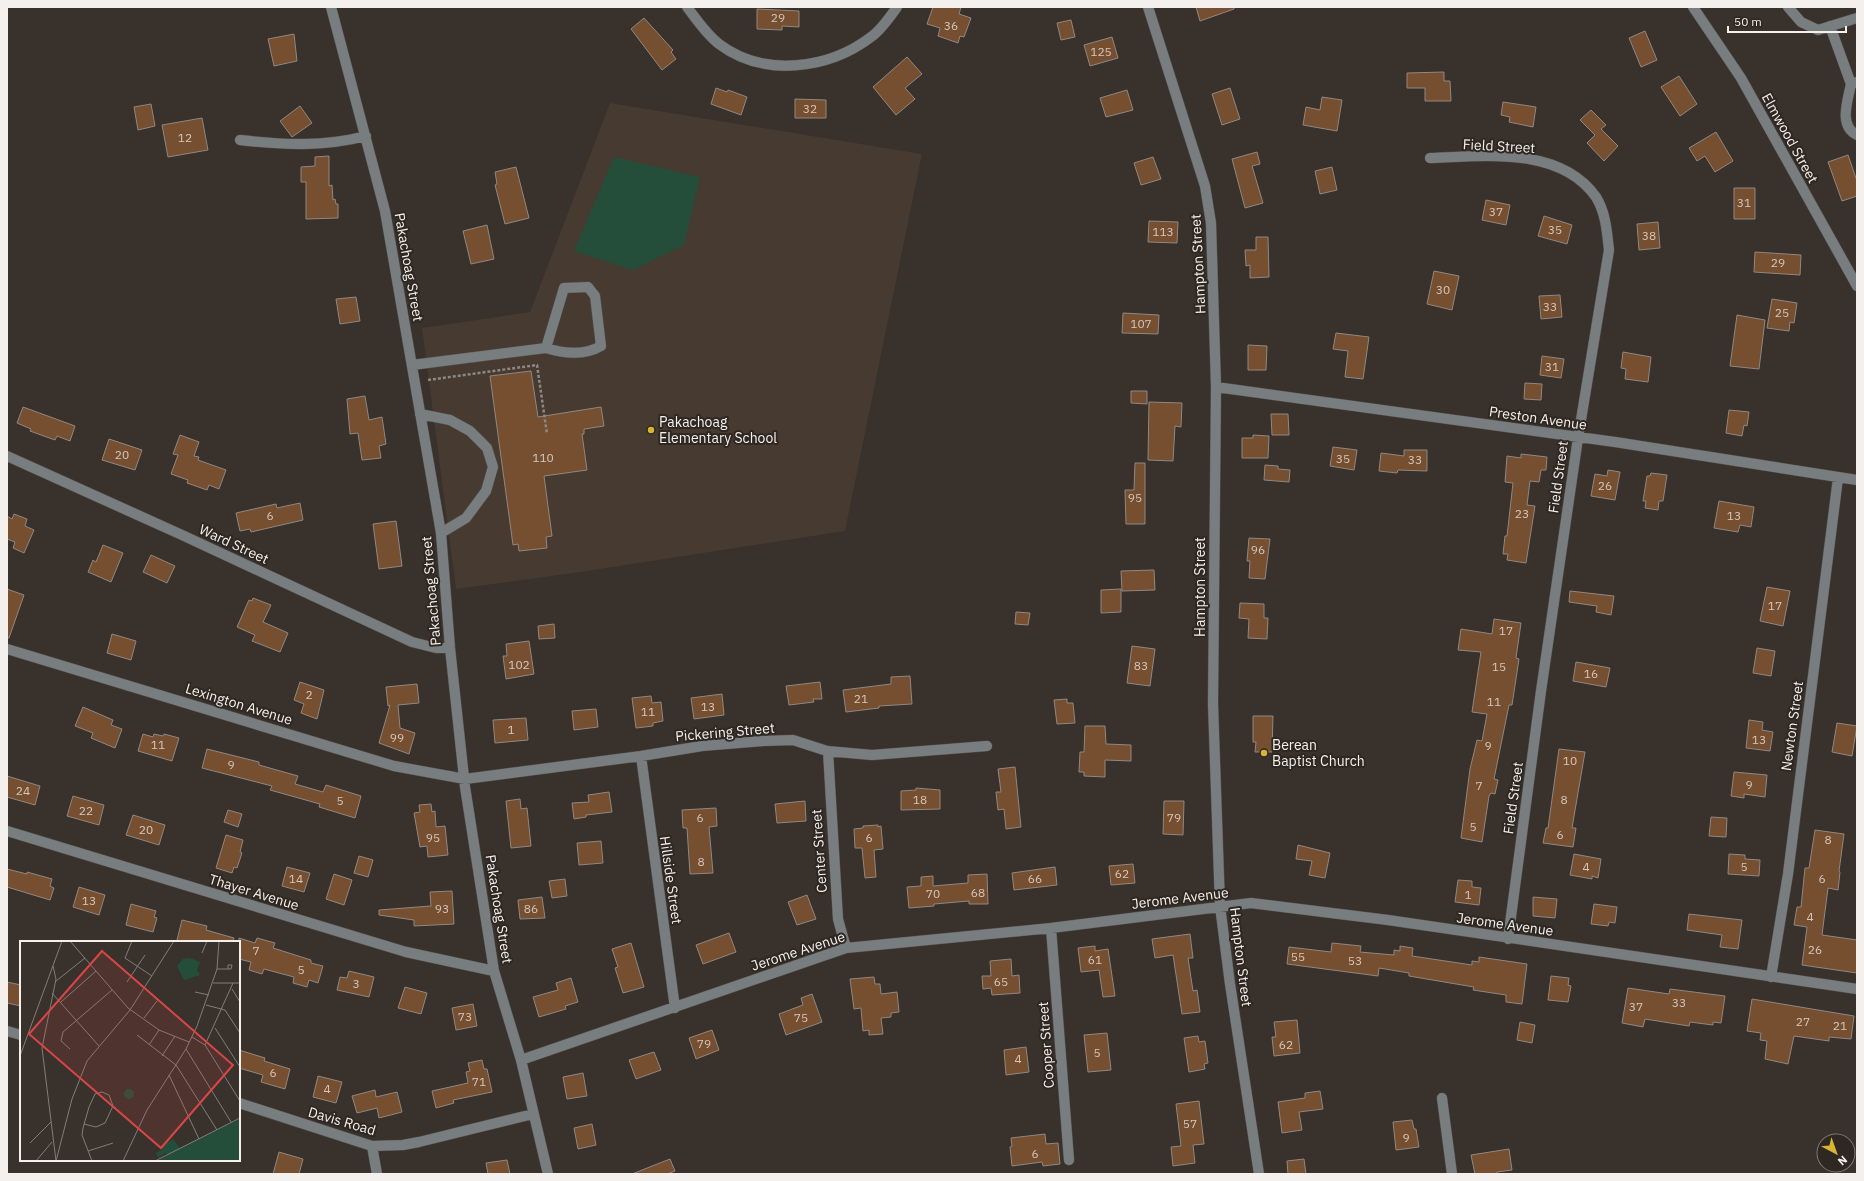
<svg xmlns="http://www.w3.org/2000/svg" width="1864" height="1181" viewBox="0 0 1864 1181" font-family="'IBM Plex Sans',sans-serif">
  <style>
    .built { fill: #463a31 }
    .green { fill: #254e3a }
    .building { fill: #764e30; stroke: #908882 }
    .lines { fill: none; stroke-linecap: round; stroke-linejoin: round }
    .minor-casing { stroke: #56504b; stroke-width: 11 }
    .path { stroke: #8d8884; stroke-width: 2.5; stroke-dasharray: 3 2; stroke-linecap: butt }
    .minor { stroke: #787d7f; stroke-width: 10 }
    .poi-dot { fill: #d8b434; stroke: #2e2722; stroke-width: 1.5 }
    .labels { text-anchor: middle; stroke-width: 4; stroke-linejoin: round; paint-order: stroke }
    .number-label { font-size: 12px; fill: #d4c8be }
    .street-label { font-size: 14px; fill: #f4f0ed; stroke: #2e2722 }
    .poi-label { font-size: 14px; fill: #f4f0ed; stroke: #2e2722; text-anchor: start }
    .inset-road { fill: none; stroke: #837d79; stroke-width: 1 }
    .view { fill: #da4646; fill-opacity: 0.15; stroke: #da4646; stroke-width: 2 }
    .inset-edge { fill: none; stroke: #f4f0ed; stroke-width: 2 }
  </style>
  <rect width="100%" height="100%" fill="#38312c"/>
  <path class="built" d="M610 103 922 154 845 531 581 572 456 589 422 328 530 312Z"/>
  <path class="green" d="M614 157 700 177 684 245 633 270 574 251Z"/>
  <path class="building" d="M933 7H961L959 14 971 18 964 37 960 36 958 43 938 36 940 28 927 24Z
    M1196 7H1234V9L1200 21Z
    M757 9 799 11V27L782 26V30L757 29Z
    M644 18 673 50 671 52 676 59 662 70 631 29Z
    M1071 20 1075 37 1061 40 1057 23Z
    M1645 31 1657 60 1641 67 1629 38Z
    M294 34 297 61 274 66 268 39Z
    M1112 37 1118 58 1090 66 1084 45Z
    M907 57 922 74 905 88 915 99 896 115 873 87Z
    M1444 72V81H1450L1451 101H1425V88H1407V73Z
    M1679 76 1697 104 1680 116 1661 87Z
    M716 88 727 92 728 90 747 97 741 115 711 104Z
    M1230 88 1240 119 1222 125 1212 94Z
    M1127 90 1133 110 1106 117 1100 98Z
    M1322 97 1342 100 1337 131 1303 125 1306 107 1320 110Z
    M795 99 826 100V118H795Z
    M1503 102 1536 107 1533 127 1509 122 1510 117 1501 115Z
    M151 104 155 126 138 130 134 107Z
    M300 106 312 123 292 137 280 121Z
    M1591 110 1606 125 1601 129 1618 146 1604 161 1587 143 1595 135 1580 120Z
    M202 118 208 150 168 157 162 125Z
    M1716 132 1733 161 1715 172 1705 156 1697 161 1689 148Z
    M1257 152 1260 164 1252 166 1263 203 1245 208 1232 159Z
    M1848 155 1857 181V196L1842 201 1828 162Z
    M329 156V186L332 185 333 200 335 199 336 204H338V218L306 219V182H301V167L315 166V157Z
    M1153 157 1161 179 1141 185 1134 163Z
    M516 167 529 218 505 224 495 185 497 184 495 172Z
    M1332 167 1337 190 1320 194 1315 171Z
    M1734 188H1755V219H1734Z
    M1486 200 1510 205 1506 225 1482 220Z
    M1544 216 1572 225 1567 244 1538 236Z
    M1149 221 1178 222 1177 243 1148 242Z
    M1658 222 1660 248 1639 250 1637 224Z
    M487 225 494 259 471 264 463 231Z
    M1256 237H1268L1269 277 1250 278V265L1246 266 1245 250H1256Z
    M1755 252 1801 255 1800 275 1754 272Z
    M1434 271 1459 276 1452 310 1427 304Z
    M1560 295 1562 317 1541 319 1539 296Z
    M356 297 360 321 340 324 336 299Z
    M1772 299 1797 303 1794 323 1790 322 1789 331 1767 328Z
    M1123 313 1159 315 1158 334 1122 333Z
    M1737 315 1765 320 1759 369 1730 366Z
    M1336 333 1369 337 1363 379 1345 377 1348 351 1333 349Z
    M1248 345 1267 346 1266 370H1248Z
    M1623 352 1651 357 1648 382 1625 379 1626 369 1621 368Z
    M1542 356 1564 359 1561 378 1540 375Z
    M531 371 538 417 601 407 604 426 584 429V434H582L587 470 544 476 552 536 546 537 547 548 519 551 518 544 513 545 490 376Z
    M1525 383 1542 384 1541 400 1524 399Z
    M1131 391H1147V404L1131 403Z
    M365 396 369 420 382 417 386 444 379 446 381 458 362 460 358 433 350 434 347 399Z
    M1149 402 1182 403 1181 427 1175 426 1173 461 1148 460Z
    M23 407 75 426 70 441 57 436 55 440 30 431 31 429 17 423Z
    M1729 410 1749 412 1747 426 1744 425 1742 436 1726 433Z
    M1271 414H1288L1289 435H1272Z
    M180 435 199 442 194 456 199 457 198 460 226 470 219 489 209 485 207 490 187 483 188 480 171 474 178 455 173 454Z
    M1253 435 1269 436 1268 458H1242V438H1253Z
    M109 439 142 450 135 470 102 460Z
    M1333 447 1357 450 1354 470 1330 466Z
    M1404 450H1427V471L1398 470 1397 473 1379 471 1381 453 1404 456Z
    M1521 454 1547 457 1546 470H1541L1539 482 1530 481 1527 505 1535 506 1526 563 1507 560 1508 554H1503L1505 536H1507L1513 483 1505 482 1507 456 1521 458Z
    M1135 463H1145V524H1126L1125 490H1134Z
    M1265 465 1278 466V469L1290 470 1289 482 1264 480Z
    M1608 470 1620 472 1615 500 1591 496 1595 474 1607 476Z
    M1651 473 1667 475 1663 501H1659L1658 510 1645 508 1646 501H1643L1647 476H1650Z
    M1719 501 1754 507 1751 527 1740 525 1738 532 1714 528Z
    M300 503 303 520 251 532 250 529 240 531 236 513 276 504 277 508Z
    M14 514 27 519 25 526 34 530 24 553 13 548 15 542 7 539V516L12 519Z
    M396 521 402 566 379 569 373 524Z
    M1249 538 1270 539 1265 579 1249 578 1250 561H1247Z
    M103 545 123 553 111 582 88 572 93 560 96 562Z
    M151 555 175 566 167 583 143 572Z
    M1154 570 1155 590 1122 591 1121 571Z
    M1767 587 1790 591 1783 626 1760 621Z
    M7 589 24 595 9 638H7Z
    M1121 589V612L1101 613V590Z
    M1570 591 1614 596 1611 615 1596 612 1597 606 1569 602Z
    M253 598 271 605 263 622 288 633 280 652 252 641 255 635 237 627 249 600 252 601Z
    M1240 603 1264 604V618H1268L1267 639 1248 638 1249 619 1239 618Z
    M1016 612 1030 613 1028 625 1015 624Z
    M1494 619 1521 623 1516 658 1519 659 1512 705H1509L1494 779 1498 780 1495 794 1491 793 1489 796 1482 842 1461 838 1470 769 1477 740 1482 741 1487 714 1472 712 1481 652 1458 650 1461 629 1492 634Z
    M554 624 555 638 539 639 538 626Z
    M112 634 136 641 131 660 107 653Z
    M529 641 534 674 506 679 503 656H507L506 644Z
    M1132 646 1155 649 1150 686 1127 683Z
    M1757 648 1775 651 1771 676 1753 673Z
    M1576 662 1610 668 1606 687 1573 681Z
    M910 676 912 704 879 706V708L846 712 843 690 891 684V677Z
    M300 682 324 690 317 719 301 713 304 704 294 700Z
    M820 682 822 699H813L814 702 789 705 786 686Z
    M417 684 419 703 398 705 400 728 415 733 409 754 379 743 390 705 388 706 386 687Z
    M722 694 724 715 694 719 691 698Z
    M651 696 652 703 661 702 663 721 653 723V726L636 728 632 698Z
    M1067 699V703H1073L1075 723 1057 724 1054 700Z
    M83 707 113 720 111 725 122 729 115 748 91 738 93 733 75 726Z
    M596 709 598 727 574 730 572 711Z
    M1253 716H1273L1272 752H1255L1256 742H1253Z
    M526 718 528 740 495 743 493 720Z
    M1749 720 1763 722 1762 730 1773 732 1770 751 1746 748Z
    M1837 723 1857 726 1852 756 1832 752Z
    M1085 726H1105L1106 744 1131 745V761L1105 760V777L1084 776V772H1079L1080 752H1084Z
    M143 734 153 737 154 734 163 736 164 734 179 738 172 761 138 751Z
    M207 749 259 762V765L298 776 295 784 323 792 326 785 361 796 355 818 319 807 320 804 270 790 272 786 202 768Z
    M1559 749 1585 752 1572 828H1576L1573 847 1543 843 1546 828H1548Z
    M1015 767 1021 827 1006 829 1004 809 998 810 996 792H1001L998 769Z
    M1734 772 1767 775 1765 797 1744 794V798L1731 796Z
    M7 776 40 786 35 805 7 797Z
    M916 788 940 790V809L901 810V791L916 790Z
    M609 792 612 812 586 815V817L574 819 572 803 589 802 588 795Z
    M73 796 104 805 99 825 67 816Z
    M520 799 521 809 527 808 531 846 511 848 506 801Z
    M805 801 806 821 777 823 775 804Z
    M1164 801H1184L1183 835 1163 834Z
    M431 804 432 812 435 811 436 827 445 826 448 855 428 857 427 846 420 847 414 813 420 812 419 805Z
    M716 808 717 826 709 827 713 873 690 874 687 828H683L682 810Z
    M228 810 242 814 238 827 224 822Z
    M133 815 165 825 159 845 126 835Z
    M1711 817 1727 818 1726 837 1709 836Z
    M878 825V827L881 826 883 849 874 850 876 877 865 878 862 848H855L854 829 863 828V826Z
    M1815 830 1844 834 1839 871 1840 872 1838 890 1828 888 1822 935 1857 940V973L1802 965 1807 927 1794 925 1797 907H1801L1805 868H1809Z
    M226 835 243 840 240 852 242 853 237 868 234 867 232 873 216 868Z
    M601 841 603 863 579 865 577 843Z
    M1298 845 1330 853 1325 878 1309 875 1312 861 1296 859Z
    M1574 854 1601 859 1598 878 1592 876V879L1570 875Z
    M1729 854 1745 855V859L1760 860 1759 876 1728 874Z
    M359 856 373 860 368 877 354 873Z
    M1133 864 1135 883 1111 885 1109 866Z
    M287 867 310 873 304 892 282 886Z
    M1055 867 1057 885 1014 890 1012 873Z
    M7 869 27 874V872L52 879 50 886 54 888 50 900 7 887Z
    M334 874 352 880 344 905 326 899Z
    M987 874 988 904H969V901L934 904V906L909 908 907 887 921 886V877L933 876V886L968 883V875Z
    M565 879 567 896 552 898 549 881Z
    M1458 880 1472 881V887L1481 888 1479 905 1455 902Z
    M79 887 105 895 99 915 73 907Z
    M452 891 454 924 414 926V920L379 915V910L431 906 430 892Z
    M807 895 816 919 797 925 788 902Z
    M542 897 545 918 520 919 518 900Z
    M1533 897 1557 899 1555 918 1533 916Z
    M131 904 156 911 154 917 157 918 153 932 126 925Z
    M1594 904 1617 907 1615 923 1609 922 1608 926 1591 924Z
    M1689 914 1742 920 1738 949 1720 947 1722 935 1687 930Z
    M182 920 207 926 206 930 234 938 233 942H185L177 940Z
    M729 933 736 952 703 964 696 945Z
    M1190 934 1193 958H1188L1193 991 1197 990 1200 1012 1182 1014 1173 955 1155 958 1152 939Z
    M239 938 255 943 257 938 275 943 273 948 311 960V963L323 966 318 983 309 980 307 987 293 983 294 977 264 969 262 974 249 970 251 962 239 959Z
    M631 943 644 987 623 993 615 968 618 967 612 949Z
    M1332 943 1361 946 1360 952 1394 955V950L1400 951V946L1413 948 1412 956 1472 965V961L1479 962V957L1527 964 1522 1004 1506 1002V995L1473 990 1474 987 1409 976V973L1379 968 1378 976 1287 964 1289 947 1331 952Z
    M1095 946V951L1108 949 1115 996 1103 997 1099 970 1081 972 1078 948Z
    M1011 959 1012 976 1019 975 1020 993 992 995 991 988 983 989 982 976H991L990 961Z
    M349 971 374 977 369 997 337 990 340 977 347 978Z
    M1551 976 1569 978 1568 985 1571 986 1568 1002 1548 1000Z
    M874 977 875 984H880L881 994 897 992 899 1012 891 1013V1017L881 1018 883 1034 869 1035V1030L863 1031 861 1008 854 1009 850 979Z
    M571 978 578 1002 565 1006 566 1009 539 1017 533 997 558 990 556 983Z
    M7 982 21 985V1006L7 1003Z
    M405 987 427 993 421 1014 398 1008Z
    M1628 988 1669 994 1670 989 1725 996 1721 1023 1713 1022V1025L1690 1022 1689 1026 1645 1019 1643 1027 1622 1023Z
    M812 994 822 1022 786 1035 779 1014 803 1005 801 998Z
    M1752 999 1854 1016 1851 1039 1829 1037V1041L1794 1036 1788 1064 1765 1059 1767 1041 1760 1040 1761 1033 1747 1031Z
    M473 1004 477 1026 456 1030 452 1008Z
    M1297 1020 1300 1053 1274 1056 1272 1037H1276L1274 1022Z
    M1520 1022 1535 1025 1532 1043 1517 1040Z
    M712 1030 719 1050 696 1059 689 1038Z
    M1107 1033 1111 1070 1088 1072 1084 1035Z
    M1198 1036 1199 1042 1205 1041 1208 1063 1204 1064 1205 1069 1189 1072 1184 1038Z
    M1026 1047 1029 1072 1006 1075 1004 1050Z
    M239 1050 265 1058 264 1061 290 1069 285 1089 261 1082 263 1075 239 1068Z
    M654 1052 661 1070 636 1079 629 1060Z
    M482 1060 484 1069H487L492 1092 453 1100 454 1103 436 1108 432 1091 468 1083 466 1072 470 1071 468 1063Z
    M583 1073 587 1096 567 1099 563 1077Z
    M318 1076 342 1082 336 1103 313 1097Z
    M375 1090 376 1097 397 1092 402 1112 379 1118 377 1108 357 1113 352 1096Z
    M1320 1091 1323 1109 1299 1112 1302 1130 1282 1133 1278 1102 1305 1098V1093Z
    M1199 1101 1204 1144 1193 1145 1195 1163 1173 1166 1171 1147 1181 1146 1176 1104Z
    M1412 1120 1414 1129H1416L1419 1147 1396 1150 1393 1122Z
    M592 1124 596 1145 578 1149 574 1128Z
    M1045 1134 1046 1144 1058 1143 1060 1164 1043 1166 1042 1162 1012 1166 1010 1147 1012 1146 1011 1138Z
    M1509 1149 1512 1170 1497 1172V1174H1475L1471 1155Z
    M279 1152 303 1159 299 1174H273Z
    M670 1159 675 1171 667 1174H632Z
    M1304 1159 1306 1174H1288L1287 1161Z
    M507 1160 510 1174H488L486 1163Z"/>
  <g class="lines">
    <defs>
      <path id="minor" d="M331 7 385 211 441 533 450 648 465 787 494 971 521 1060 548 1174
        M687 7C697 20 706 34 719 44 764 78 829 69 871 37 881 30 890 17 897 7
        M1148 7 1205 186 1211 223 1216 387 1213 704 1220 906 1230 984 1259 1174
        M1693 7 1741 78 1857 286
        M1788 7 1801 22 1818 30 1857 18
        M1830 26 1851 84 1857 82
        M1851 84C1848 100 1838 126 1857 135
        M240 140C283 145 324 147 366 136
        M1430 158C1484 156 1560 146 1596 197 1606 213 1607 233 1609 250L1578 438 1541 691 1508 939
        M412 365 546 348C565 354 584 356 601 346L595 296 588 287 564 288 546 348
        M1216 387 1615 442 1857 480
        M420 414 450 420 470 431 487 448 493 467 486 491 466 518 441 533
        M7 456 182 535 412 642 436 648H450
        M7 649 394 766 465 779 641 756 702 746 763 741 793 740 827 751 872 755 987 746
        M828 751 838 919 846 948
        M641 756 675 1008
        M7 831 406 952 494 971
        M1051 928 1069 1160
        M1771 977 1788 874 1838 478
        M7 1031 21 1035
        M521 1060 846 948 1051 928 1251 903 1388 920 1857 989
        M1442 1098 1452 1174
        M239 1103 372 1146 403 1145 419 1142 533 1114
        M372 1146 377 1174"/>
    </defs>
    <use href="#minor" class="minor-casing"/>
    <path class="path" d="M428 380 537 365 547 434"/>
    <use href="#minor" class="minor"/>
  </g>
  <g class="poi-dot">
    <circle cx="651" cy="430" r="4"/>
    <circle cx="1264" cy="753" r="4"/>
  </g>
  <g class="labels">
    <g class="number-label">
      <text x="778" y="22">29</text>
      <text x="951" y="30">36</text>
      <text x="1101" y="56">125</text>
      <text x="810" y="113">32</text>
      <text x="185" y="142">12</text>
      <text x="1744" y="207">31</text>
      <text x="1496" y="216">37</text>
      <text x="1555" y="234">35</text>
      <text x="1163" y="236">113</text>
      <text x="1649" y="240">38</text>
      <text x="1778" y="267">29</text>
      <text x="1443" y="294">30</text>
      <text x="1550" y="311">33</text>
      <text x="1782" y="317">25</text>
      <text x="1141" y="328">107</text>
      <text x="1552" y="371">31</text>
      <text x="122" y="459">20</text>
      <text x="543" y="462">110</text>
      <text x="1343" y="463">35</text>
      <text x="1415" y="464">33</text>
      <text x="1605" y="490">26</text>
      <text x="1135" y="502">95</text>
      <text x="1522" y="518">23</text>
      <text x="270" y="520">6</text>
      <text x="1734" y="520">13</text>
      <text x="1258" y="554">96</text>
      <text x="1775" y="610">17</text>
      <text x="1506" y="635">17</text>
      <text x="519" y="669">102</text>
      <text x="1141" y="670">83</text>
      <text x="1499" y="671">15</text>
      <text x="1591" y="678">16</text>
      <text x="309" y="699">2</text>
      <text x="861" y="703">21</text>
      <text x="1494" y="706">11</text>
      <text x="708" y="711">13</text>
      <text x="648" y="716">11</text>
      <text x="511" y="734">1</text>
      <text x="397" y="742">99</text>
      <text x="1759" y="744">13</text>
      <text x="158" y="749">11</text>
      <text x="1488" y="750">9</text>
      <text x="1570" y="765">10</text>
      <text x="231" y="769">9</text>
      <text x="1749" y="789">9</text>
      <text x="1479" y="790">7</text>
      <text x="23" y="795">24</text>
      <text x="920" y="804">18</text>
      <text x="1564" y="804">8</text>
      <text x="340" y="805">5</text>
      <text x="86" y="815">22</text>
      <text x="700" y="822">6</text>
      <text x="1174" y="822">79</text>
      <text x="1473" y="831">5</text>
      <text x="146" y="834">20</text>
      <text x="1560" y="839">6</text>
      <text x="433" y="842">95</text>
      <text x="869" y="842">6</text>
      <text x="1828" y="844">8</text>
      <text x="701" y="866">8</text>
      <text x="1586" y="871">4</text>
      <text x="1744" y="871">5</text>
      <text x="1122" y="878">62</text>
      <text x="296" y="883">14</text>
      <text x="1035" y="883">66</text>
      <text x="1822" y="883">6</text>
      <text x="978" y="897">68</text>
      <text x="933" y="898">70</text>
      <text x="1468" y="899">1</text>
      <text x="89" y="905">13</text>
      <text x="442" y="913">93</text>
      <text x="531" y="913">86</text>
      <text x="1810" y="921">4</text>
      <text x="1815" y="954">26</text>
      <text x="256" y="955">7</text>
      <text x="1298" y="961">55</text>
      <text x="1095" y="964">61</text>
      <text x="1355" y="965">53</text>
      <text x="301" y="974">5</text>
      <text x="1001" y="986">65</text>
      <text x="356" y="988">3</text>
      <text x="1679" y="1007">33</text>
      <text x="1636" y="1011">37</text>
      <text x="465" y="1021">73</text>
      <text x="801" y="1022">75</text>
      <text x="1803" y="1026">27</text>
      <text x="1840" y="1030">21</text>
      <text x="704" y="1048">79</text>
      <text x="1286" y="1049">62</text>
      <text x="1097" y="1057">5</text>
      <text x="1018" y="1063">4</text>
      <text x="273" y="1077">6</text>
      <text x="479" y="1086">71</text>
      <text x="327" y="1093">4</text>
      <text x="1190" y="1128">57</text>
      <text x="1406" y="1142">9</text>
      <text x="1035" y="1158">6</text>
    </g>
    <g class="street-label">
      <text transform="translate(1790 138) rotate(61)" y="5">Elmwood Street</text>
      <text transform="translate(1499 146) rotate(3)" y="5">Field Street</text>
      <text transform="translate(1198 264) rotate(-93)" y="5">Hampton Street</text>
      <text transform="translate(409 267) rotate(80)" y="5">Pakachoag Street</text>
      <text transform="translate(1538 418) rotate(8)" y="5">Preston Avenue</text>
      <text transform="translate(1558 477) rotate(-82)" y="5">Field Street</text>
      <text transform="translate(234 544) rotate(25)" y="5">Ward Street</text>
      <text transform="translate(1200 587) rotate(-90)" y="5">Hampton Street</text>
      <text transform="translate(431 591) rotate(-95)" y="5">Pakachoag Street</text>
      <text transform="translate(239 704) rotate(17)" y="5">Lexington Avenue</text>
      <text transform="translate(1792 726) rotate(-82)" y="5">Newton Street</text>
      <text transform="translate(725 732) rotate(-5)" y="5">Pickering Street</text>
      <text transform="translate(1513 798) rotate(-82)" y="5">Field Street</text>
      <text transform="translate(819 851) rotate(-94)" y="5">Center Street</text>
      <text transform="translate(671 880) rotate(82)" y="5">Hillside Street</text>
      <text transform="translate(254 892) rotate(17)" y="5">Thayer Avenue</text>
      <text transform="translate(1180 898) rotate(-7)" y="5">Jerome Avenue</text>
      <text transform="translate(499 909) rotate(81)" y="5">Pakachoag Street</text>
      <text transform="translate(1505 924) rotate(8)" y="5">Jerome Avenue</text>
      <text transform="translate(798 951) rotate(-18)" y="5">Jerome Avenue</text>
      <text transform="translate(1241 957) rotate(83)" y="5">Hampton Street</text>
      <text transform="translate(1046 1045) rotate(-94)" y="5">Cooper Street</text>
      <text transform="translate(342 1121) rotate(16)" y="5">Davis Road</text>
    </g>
    <g class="poi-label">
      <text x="659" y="427">Pakachoag<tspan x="659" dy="16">Elementary School</tspan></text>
      <text x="1272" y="750">Berean<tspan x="1272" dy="16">Baptist Church</tspan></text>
    </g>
  </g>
  <g transform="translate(20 941)">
    <rect width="220" height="220" fill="#38312c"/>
    <path d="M170 17 180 21 177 29 180 34 164 39 157 25 163 18ZM104 153a5 5 0 1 1 10 0a5 5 0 1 1-10 0ZM220 178V220H138L148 214 146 212 138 217 136 212 143 208 141 205 153 198 160 207Z" fill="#254e3a"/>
    <path class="inset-road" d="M50 0 108 67 139 89 169 101M112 0 105 17 132 35M182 12 187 0M33 25 36 38 22 107 36 220M197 28H211L212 24H208V28M36 40 65 17M107 41 125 14M193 42H220M212 48 220 61M175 51 189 54M32 52 79 105M41 61 76 30M186 64 205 69 220 92M124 77 137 60M195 87 220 126M117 94 156 124 197 189M172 96 185 104 220 160M129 104 139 89M185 104 213 42M50 108 41 100 43 91 92 49M166 108 211 181M0 115 42 0M142 115 155 95M149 134 179 198M64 183 76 186 85 182 93 165 89 154 82 151 75 153 69 166 63 187 62 194 72 220M10 202 31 181M68 210 93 202M16 220 32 201M36 220 52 158 67 120 110 69 154 0M103 220 127 169 166 108 177 85 197 28 199 0M135 220 220 177"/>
    <path class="view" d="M82 10 213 124 141 207 9 93Z"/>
    <rect width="220" height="220" class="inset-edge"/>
  </g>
  <rect width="1864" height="1181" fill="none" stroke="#f4f0ed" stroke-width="16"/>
  <g transform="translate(1836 1153) rotate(139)"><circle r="19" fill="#2e2722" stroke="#7d7773"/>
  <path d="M0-3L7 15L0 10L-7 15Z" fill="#d8b434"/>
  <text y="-6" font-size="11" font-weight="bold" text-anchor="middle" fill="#f4f0ed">N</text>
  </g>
  <path d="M1728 26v6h118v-6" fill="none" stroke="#f4f0ed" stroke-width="2"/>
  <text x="1734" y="26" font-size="12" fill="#f4f0ed" stroke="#2e2722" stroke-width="3" paint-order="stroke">50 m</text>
</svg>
